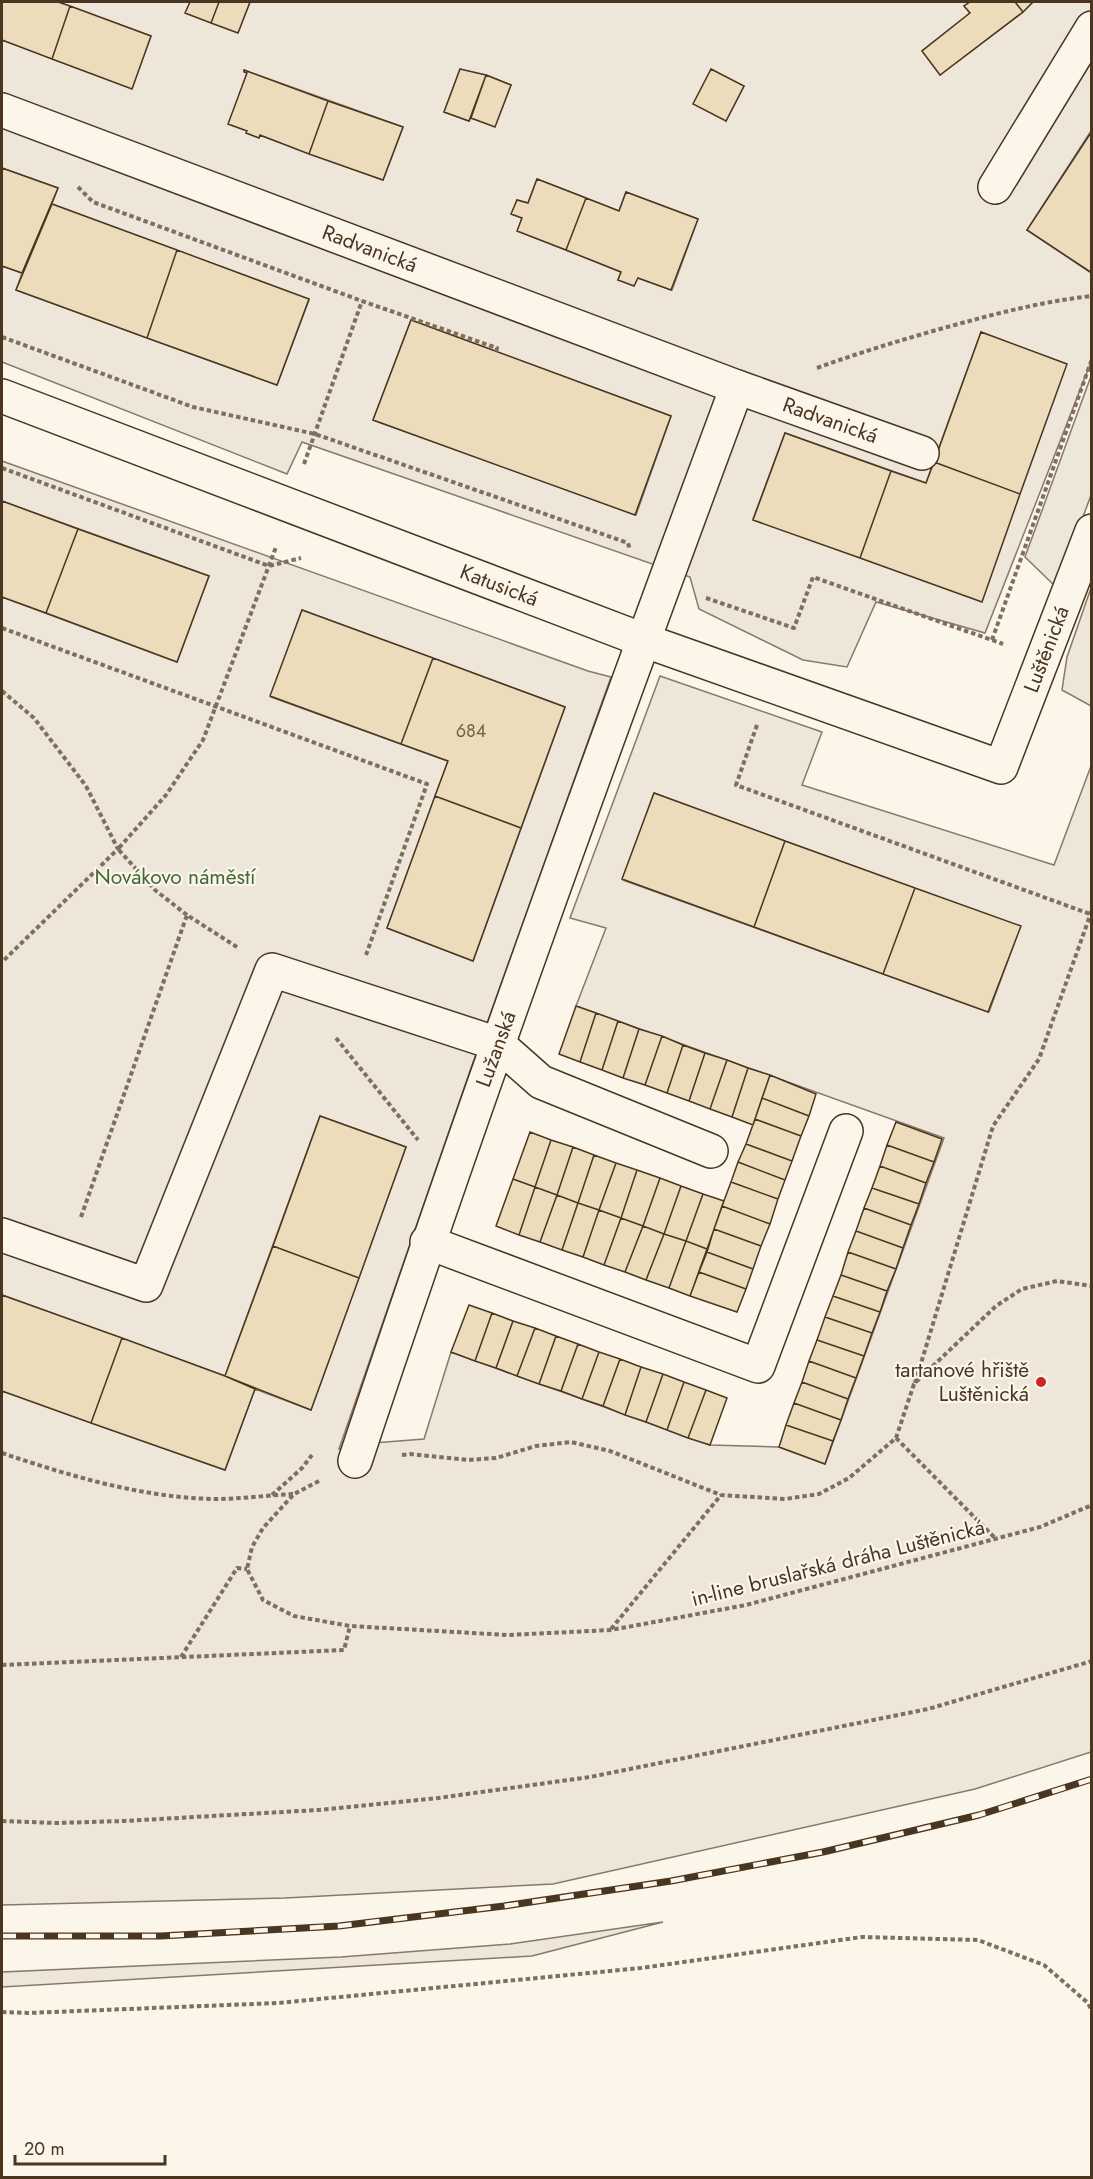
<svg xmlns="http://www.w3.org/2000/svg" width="1093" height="2179" viewBox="0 0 1093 2179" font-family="Jost,sans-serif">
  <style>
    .green { fill: #ede6d9; stroke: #887966; stroke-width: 1.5; fill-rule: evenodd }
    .parking { fill: #ede7d9; stroke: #887966; stroke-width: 1.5 }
    .building { fill: #ecdcbc; stroke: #4a3520; stroke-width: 1.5 }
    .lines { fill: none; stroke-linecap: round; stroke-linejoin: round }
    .minor-casing { stroke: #4a3520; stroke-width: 36 }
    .path { stroke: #7f6f5c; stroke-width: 4; stroke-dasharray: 4.5 3; stroke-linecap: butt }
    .minor { stroke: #fbf6e9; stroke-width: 33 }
    .rail-casing { stroke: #4a3520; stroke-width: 7 }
    .rail { stroke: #fbf6e9; stroke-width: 4.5; stroke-dasharray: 14; stroke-linecap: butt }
    .poi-dot { fill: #c62828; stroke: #fbf6e9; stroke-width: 2 }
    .labels { text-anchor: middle; stroke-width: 4.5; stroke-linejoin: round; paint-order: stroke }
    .number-label { font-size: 18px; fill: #725f47 }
    .street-label { font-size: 21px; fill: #4a3520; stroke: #fbf6e9 }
    .park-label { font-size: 21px; fill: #436837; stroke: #fbf6e9 }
    .poi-label { font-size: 21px; fill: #4a3520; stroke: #fbf6e9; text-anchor: end }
  </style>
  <rect width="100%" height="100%" fill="#fbf6e9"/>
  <path class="green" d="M58 2H190L186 13 238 32 250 2H970L964 6 970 13 922 51 940 75 1023 12 1033 2H1091V131L1027 230 1091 273V362L985 633 876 602 847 667 803 660 699 609 690 577 302 442 287 474 2 362V266L22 273 16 290 277 385 309 300 52 204 58 188 2 168V35V40L132 88 151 36ZM244 70 403 127 383 180 229 124 247 73ZM460 70 486 75 511 85 495 126 471 118 469 121 444 112ZM711 70 744 86 726 121ZM537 179 619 211 626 192 698 219 672 290 638 278 618 280 621 272 518 231 522 218 512 214 517 200 528 203ZM411 320 671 416 636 515 373 420ZM981 332 1066 364 981 601 753 519 785 433 926 483Z
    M2 461 588 671 611 677 471 1068 339 1449 373 1443 424 1439 451 1352 710 1445 779 1447 825 1464 944 1138 576 1006 606 928 570 918 660 676 822 732 802 785 1054 865 1091 766V1752L975 1789 553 1884 285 1898 2 1905V1391L225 1470 255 1389 311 1410 406 1147 320 1116 225 1376 2 1295V597L177 662 209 576 2 501ZM302 610 565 707 473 961 387 928 448 761 271 697ZM654 793 1020 927 989 1012 623 880Z
    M1091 588V706L1062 690 1067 657Z
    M663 1922 532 1956 2 1987V1972L341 1957 510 1944Z"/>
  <path class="parking" d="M1091 376V495L1057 588 1025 557Z"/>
  <path class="building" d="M2 2H58L70 6 52 59 2 40Z
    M190 2H219L211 23 185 13Z
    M219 2H250L238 33 211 23Z
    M970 2H1015L1023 12 940 75 922 51 970 13 964 6Z
    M1015 2H1033L1023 12Z
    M70 6 151 36 132 89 52 59Z
    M460 69 486 75 469 121 444 112Z
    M711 69 744 86 726 121 693 104Z
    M244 70 328 101 309 154 260 135 259 138 246 133 247 131 228 124 247 73 244 72Z
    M486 75 511 85 495 127 471 118Z
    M328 101 403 127 383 180 309 154Z
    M1092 131V273L1027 230Z
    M2 168 58 188 22 273 2 266Z
    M537 179 586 198 566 250 517 231 522 218 511 214 517 200 528 203Z
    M626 192 698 219 671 290 638 278 634 286 618 280 621 272 566 250 586 198 619 211Z
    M52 204 177 250 147 338 16 290Z
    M177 250 309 299 277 385 147 338Z
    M411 320 671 416 635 515 373 420Z
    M981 332 1067 364 1020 494 934 462Z
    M785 433 891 471 860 558 753 520Z
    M934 462 1020 494 982 602 860 558 891 471 926 483Z
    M2 501 78 529 46 613 2 597Z
    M78 529 209 576 177 662 46 613Z
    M302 610 433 658 401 744 270 696Z
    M433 658 565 707 521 828 435 796 448 761 401 744Z
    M654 793 785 841 754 927 622 879Z
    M435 796 521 828 473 961 387 928Z
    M785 841 915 888 883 974 754 927Z
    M915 888 1021 926 988 1012 883 974Z
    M576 1006 596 1013 580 1062 559 1054Z
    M596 1013 618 1021 602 1070 580 1062Z
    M618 1021 639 1029 623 1078 602 1070Z
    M639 1029 662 1036 645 1085 623 1078Z
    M662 1036 683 1045 667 1093 645 1085Z
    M683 1045 705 1053 689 1101 667 1093Z
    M705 1053 727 1060 710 1109 689 1101Z
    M727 1060 748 1068 732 1117 710 1109Z
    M748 1068 770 1075 753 1125 732 1117Z
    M770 1075 816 1094 809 1116 762 1098Z
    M762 1098 809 1116 801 1136 755 1119Z
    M320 1116 406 1147 359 1278 273 1246Z
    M755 1119 801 1136 792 1161 746 1144Z
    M896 1122 942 1139 934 1162 887 1145Z
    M530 1132 551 1140 535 1187 513 1179Z
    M551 1140 573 1147 557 1195 535 1187Z
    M746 1144 792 1161 785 1180 738 1162Z
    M887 1145 934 1162 926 1183 880 1166Z
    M573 1147 594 1155 578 1203 557 1195Z
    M594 1155 616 1163 599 1210 578 1203Z
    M738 1162 785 1180 778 1199 731 1182Z
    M616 1163 637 1170 621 1218 599 1210Z
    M880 1166 926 1183 919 1204 872 1188Z
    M637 1170 660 1178 643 1226 621 1218Z
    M660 1178 681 1186 664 1234 643 1226Z
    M513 1179 535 1187 519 1235 496 1226Z
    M731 1182 778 1199 770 1224 722 1206Z
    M681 1186 703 1194 686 1241 664 1234Z
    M535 1187 557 1195 540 1242 519 1235Z
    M872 1188 919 1204 911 1225 864 1208Z
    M703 1194 724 1201 707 1249 686 1241Z
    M557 1195 578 1203 562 1250 540 1242Z
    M578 1203 599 1210 583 1257 562 1250Z
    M722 1206 770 1224 761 1246 714 1229Z
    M864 1208 911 1225 903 1248 856 1231Z
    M599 1210 621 1218 604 1265 583 1257Z
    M621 1218 643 1226 625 1272 604 1265Z
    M643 1226 664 1234 646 1280 625 1272Z
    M714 1229 761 1246 753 1269 707 1252Z
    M856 1231 903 1248 896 1269 848 1252Z
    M664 1234 686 1241 669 1288 646 1280Z
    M686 1241 707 1249 690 1296 669 1288Z
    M273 1246 359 1278 311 1410 225 1376Z
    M707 1252 753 1269 746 1289 699 1272Z
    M848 1252 896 1269 887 1291 841 1275Z
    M699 1272 746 1289 737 1312 690 1296Z
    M841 1275 887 1291 880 1312 833 1296Z
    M2 1295 122 1338 91 1423 2 1391Z
    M833 1296 880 1312 872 1333 825 1317Z
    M469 1305 492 1313 475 1361 451 1352Z
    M492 1313 513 1321 496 1368 475 1361Z
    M825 1317 872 1333 864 1356 817 1340Z
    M513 1321 535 1328 517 1376 496 1368Z
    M535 1328 556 1336 539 1384 517 1376Z
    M556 1336 578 1344 561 1391 539 1384Z
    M122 1338 225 1376 255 1389 225 1470 91 1423Z
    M817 1340 864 1356 856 1378 809 1361Z
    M578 1344 599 1352 582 1399 561 1391Z
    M599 1352 620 1359 603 1406 582 1399Z
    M620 1359 641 1367 625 1415 603 1406Z
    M809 1361 856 1378 848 1399 802 1382Z
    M641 1367 663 1374 646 1422 625 1415Z
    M663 1374 684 1382 667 1430 646 1422Z
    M684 1382 706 1390 688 1438 667 1430Z
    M802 1382 848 1399 841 1420 794 1403Z
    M706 1390 727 1398 710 1445 688 1438Z
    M794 1403 841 1420 833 1441 786 1425Z
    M786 1425 833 1441 825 1464 779 1447Z"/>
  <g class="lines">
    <defs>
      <g id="minor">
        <path id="s1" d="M2 110 737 387C605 743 475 1100 355 1461"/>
        <path d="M995 187 1092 28"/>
        <path id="s2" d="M737 387 922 453"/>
        <path id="s3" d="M2 396 643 640 1001 767 1092 531"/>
        <path d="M2 1235 146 1285 272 970 498 1044 541 1082 711 1151"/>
        <path d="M427 1242 758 1366 846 1131"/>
      </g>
    </defs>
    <use href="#minor" class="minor-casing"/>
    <path class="path" d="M78 187 93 202 362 301 497 348 496 352
      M2 337 193 407 315 434 628 543 630 550
      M817 368C858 353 898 341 940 329 991 315 1038 302 1092 296
      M304 464 362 301
      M2 468 269 566 301 558
      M706 598 794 628 813 577 1003 644
      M2 628 427 784 366 955
      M992 640 1092 359
      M2 691 34 718 86 786 118 849 2 962
      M757 725 736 785 1090 914
      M187 915 155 890 118 849 166 795 203 740 276 547
      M336 1038 418 1140
      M81 1217 187 915 237 947
      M915 1383 993 1126 1039 1059 1092 910
      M896 1438 995 1538
      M2 1453C70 1476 143 1498 216 1499 242 1499 268 1495 294 1494
      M402 1455 410 1454 468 1460 496 1458 536 1446 571 1442 610 1451 721 1495 785 1499 819 1494 849 1478 896 1438 914 1384 996 1306 1022 1289 1057 1281 1092 1286
      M319 1481 294 1494 263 1528 252 1547 247 1569 263 1600 294 1616 350 1626 508 1635 611 1630 746 1605 1040 1527 1092 1505
      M272 1495 302 1468 312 1455
      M611 1629 721 1495
      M181 1657 237 1568 247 1569
      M2 1665 344 1650 350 1626
      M2 1821 56 1823 124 1821 318 1810 438 1798 590 1777 928 1709 1092 1661
      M2 2012 28 2013 278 2003 641 1968 862 1937 978 1940 1044 1965 1088 2003 1092 2011"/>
    <use href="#minor" class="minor"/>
    <defs>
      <path id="rail" d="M2 1936H161L339 1926 504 1906 671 1881 823 1852 979 1815 1092 1779"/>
    </defs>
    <use href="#rail" class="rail-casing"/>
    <use href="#rail" class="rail"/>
  </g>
  <circle class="poi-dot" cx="1041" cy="1382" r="6"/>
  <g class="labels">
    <g class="number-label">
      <text x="471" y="737">684</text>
    </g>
    <g class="street-label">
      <text dy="7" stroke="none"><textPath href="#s1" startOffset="393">Radvanická</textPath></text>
      <text dy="7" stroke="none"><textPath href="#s2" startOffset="99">Radvanická</textPath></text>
      <text dy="7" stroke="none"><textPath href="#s3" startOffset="532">Katusická</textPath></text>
      <text dy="7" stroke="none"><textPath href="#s3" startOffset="1192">Luštěnická</textPath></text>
      <text transform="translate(496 1049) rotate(-70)" y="7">Lužanská</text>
      <text transform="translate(838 1563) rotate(-14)" y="7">in-line bruslařská dráha Luštěnická</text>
    </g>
    <g class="park-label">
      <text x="175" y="884">Novákovo náměstí</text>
    </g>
    <g class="poi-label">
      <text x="1029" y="1377">tartanové hřiště<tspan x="1029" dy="24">Luštěnická</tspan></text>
    </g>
  </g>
  <rect width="1093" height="2179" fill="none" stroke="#4a3520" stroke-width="6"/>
  <path d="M15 2155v9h150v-9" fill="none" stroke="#4a3520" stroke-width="3"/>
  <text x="24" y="2155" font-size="18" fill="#4a3520" stroke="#fbf6e9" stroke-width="4.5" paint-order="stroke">20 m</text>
</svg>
